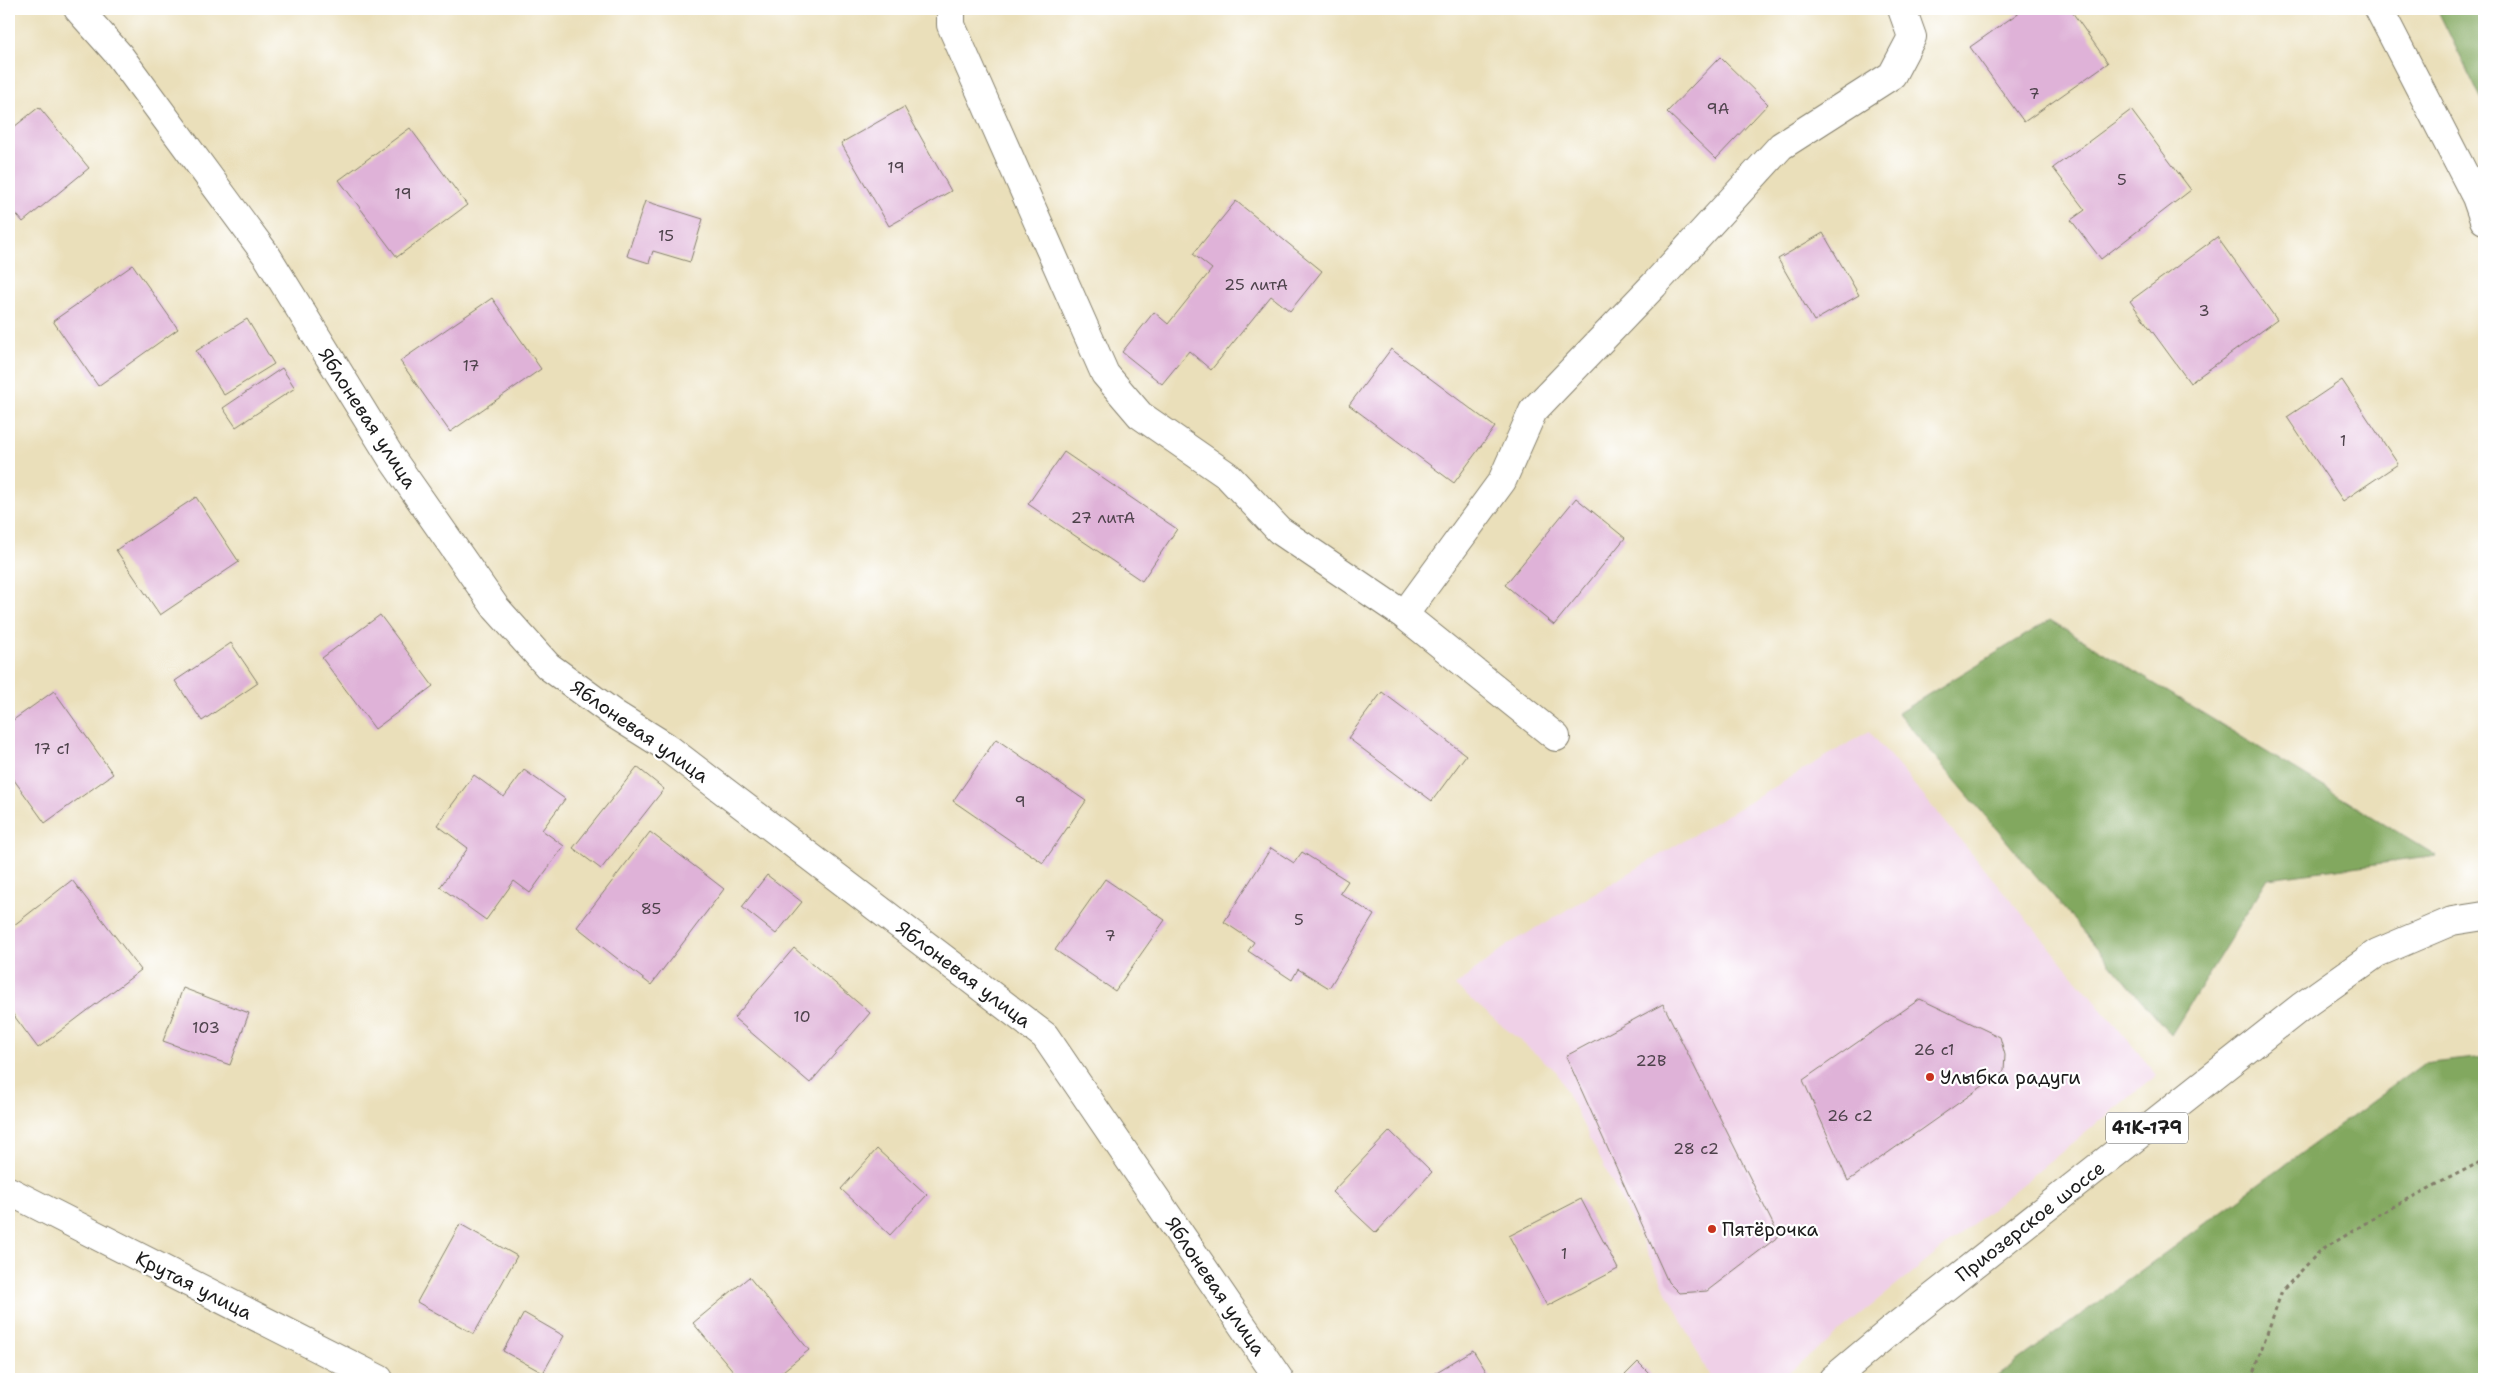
<svg xmlns="http://www.w3.org/2000/svg" width="2493" height="1388" viewBox="0 0 2493 1388" font-family="'Shantell Sans',sans-serif">
  <style>
    .built { fill: #efd0e7 }
    .forest { fill: #82a85e; stroke: #4f623d }
    .building { fill: #dfb2d8 }
    .lines { fill: none; stroke-linecap: round; stroke-linejoin: round }
    .minor-casing { stroke: #837e6b; stroke-width: 30 }
    .major-casing { stroke: #837e6b; stroke-width: 30 }
    .path { stroke: #837e6b; stroke-width: 3; stroke-dasharray: 4 4; stroke-linecap: butt }
    .minor { stroke: #fff; stroke-width: 28 }
    .major { stroke: #fff; stroke-width: 28 }
    .poi-dot { fill: #c8321e; stroke: #fff; stroke-width: 2 }
    .labels { text-anchor: middle; stroke-width: 4.5; stroke-linejoin: round; paint-order: stroke }
    .number-label { font-size: 16px; fill: #4d424b }
    .shield { fill: #fff; stroke: #606060; stroke-width: 1 }
    .shield-label { font-size: 18px; font-weight: bold; fill: #1c1c1c }
    .street-label { font-size: 19px; fill: #1c1c1c; stroke: #fff }
    .poi-label { font-size: 19px; fill: #1c1c1c; stroke: #fff; text-anchor: start }
  </style>
  <rect width="100%" height="100%" fill="#fff"/>
  <filter id="ink" filterUnits="userSpaceOnUse"><feTurbulence type="fractalNoise" baseFrequency=".02" numOctaves="2"/><feDisplacementMap in="SourceGraphic" scale="10" xChannelSelector="R" yChannelSelector="G"/><feConvolveMatrix kernelMatrix="1 2 1 2 8 2 1 2 1" color-interpolation-filters="sRGB"/></filter>
  <filter id="wash" filterUnits="userSpaceOnUse"><feTurbulence type="fractalNoise" baseFrequency=".0096" numOctaves="4" result="noise"/><feDisplacementMap in="SourceGraphic" scale="20" xChannelSelector="R" yChannelSelector="G"/><feGaussianBlur stdDeviation="1.12" result="paint"/><feColorMatrix in="noise" values="0 0 0 0 0 0 0 0 0 0 0 0 0 0 0 0 0 1.4 0 .05"/><feComposite in="paint" operator="in"/></filter>
  <g filter="url(#wash)">
    <rect width="100%" height="100%" fill="#eadfba"/>
    <path class="built" d="M1869 731 2157 1075 1781 1379H1711L1556 1071 1455 986 1509 944Z"/>
    <path class="forest" d="M2437 9H2484V105Z
      M2050 620 2437 856 2268 878 2171 1035 1898 713Z
      M2484 1057V1379H1993L2423 1064Z"/>
    <g id="blocks">
      <path class="building" d="M2024 9H2070L2108 63 2024 122 1970 47Z
        M1720 57 1768 104 1716 159 1667 112Z
        M39 107 89 168 23 222 9 205V131Z
        M904 107 951 191 889 226 841 143Z
        M2131 110 2191 190 2101 259 2071 220 2085 210 2053 168Z
        M410 128 467 205 397 257 339 180Z
        M645 201 703 219 690 262 653 251 649 263 627 256Z
        M1236 201 1322 271 1290 311 1271 296 1211 370 1189 351 1162 384 1122 352 1154 312 1168 324 1212 269 1193 254Z
        M1823 233 1859 295 1814 321 1778 259Z
        M2217 237 2277 320 2190 383 2130 301Z
        M133 265 178 329 98 386 53 321Z
        M492 298 541 369 450 432 400 361Z
        M247 319 274 364 224 395 196 351Z
        M1391 349 1495 427 1454 483 1349 405Z
        M282 368 295 388 236 427 223 408Z
        M2342 380 2398 464 2343 501 2287 417Z
        M1064 452 1177 529 1142 581 1028 504Z
        M196 497 239 562 160 615 116 550Z
        M1576 498 1625 538 1554 625 1505 585Z
        M380 615 433 686 375 729 322 658Z
        M231 643 258 683 202 721 175 681Z
        M54 691 113 774 45 823 9 773V723Z
        M1382 692 1466 755 1432 801 1348 738Z
        M996 739 1086 801 1043 863 953 801Z
        M637 767 664 789 601 869 573 848Z
        M524 770 565 799 542 830 564 846 530 893 514 881 486 920 440 887 468 848 437 825 474 775 504 797Z
        M650 832 724 889 651 985 577 927Z
        M1271 848 1294 863 1302 852 1348 881 1340 893 1374 915 1329 988 1298 969 1292 980 1248 951 1254 942 1224 922Z
        M767 875 802 902 776 934 742 907Z
        M1105 879 1165 920 1115 991 1055 950Z
        M72 880 141 970 38 1048 9 1009V929Z
        M794 948 870 1013 810 1083 734 1018Z
        M183 988 249 1013 230 1065 163 1041Z
        M1920 999 2000 1037 2005 1055 2004 1071 1848 1181 1803 1080Z
        M1663 1004 1779 1236 1707 1291 1679 1293 1668 1282 1566 1056Z
        M1390 1131 1432 1172 1376 1233 1332 1192Z
        M877 1149 927 1195 890 1235 841 1189Z
        M1581 1199 1618 1269 1547 1306 1509 1236Z
        M460 1224 517 1256 474 1334 417 1302Z
        M749 1277 809 1350 773 1379H740L693 1323Z
        M524 1313 564 1336 543 1373 503 1351Z
        M1473 1350 1491 1379H1425Z
        M1638 1362 1655 1379H1621Z"/>
    </g>
  </g>
  <g filter="url(#ink)">
    <use href="#blocks" fill-opacity="0" stroke="#837e6b" stroke-width="1"/>
    <g class="lines">
      <defs>
        <path id="minor" d="M78 9 119 55 267 256 392 459 496 608 548 666 614 714 665 746 1045 1036 1279 1379
          M951 9V25L1105 374 1140 415 1228 476 1279 530 1404 615
          M1556 737 1404 615 1502 481 1533 411 1654 285 1781 146 1892 75 1912 37 1902 9
          M9 1191 379 1379"/>
        <path id="major" d="M2379 9 2476 197 2484 220
          M1833 1379 1895 1327 2301 1007 2377 953 2452 921 2484 916"/>
      </defs>
      <use href="#minor" class="minor-casing"/>
      <use href="#major" class="major-casing"/>
      <path class="path" d="M2251 1379 2282 1291 2319 1252 2385 1211 2484 1160"/>
      <use href="#minor" class="minor"/>
      <use href="#major" class="major"/>
    </g>
  </g>
  <g class="poi-dot">
    <circle cx="1930" cy="1077" r="5"/>
    <circle cx="1712" cy="1229" r="5"/>
  </g>
  <g class="labels">
    <g class="number-label">
      <text x="2034" y="99">7</text>
      <text x="1718" y="114">9А</text>
      <text x="896" y="173">19</text>
      <text x="2122" y="185">5</text>
      <text x="403" y="199">19</text>
      <text x="666" y="241">15</text>
      <text x="1256" y="290">25 литА</text>
      <text x="2204" y="316">3</text>
      <text x="471" y="371">17</text>
      <text x="2343" y="446">1</text>
      <text x="1103" y="523">27 литА</text>
      <text x="52" y="754">17 с1</text>
      <text x="1020" y="807">9</text>
      <text x="651" y="914">85</text>
      <text x="1299" y="925">5</text>
      <text x="1110" y="941">7</text>
      <text x="802" y="1022">10</text>
      <text x="206" y="1033">103</text>
      <text x="1934" y="1055">26 с1</text>
      <text x="1651" y="1066">22В</text>
      <text x="1850" y="1121">26 с2</text>
      <text x="1696" y="1154">28 с2</text>
      <text x="1564" y="1259">1</text>
    </g>
    <rect class="shield" x="2106" y="1112.5" width="82" height="31" rx="4"/>
    <g class="shield-label">
      <text x="2147" y="1134">41К-179</text>
    </g>
    <g class="street-label">
      <text transform="translate(368 418) rotate(57)" y="7">Яблоневая улица</text>
      <text transform="translate(640 731) rotate(35)" y="7">Яблоневая улица</text>
      <text transform="translate(964 974) rotate(37)" y="7">Яблоневая улица</text>
      <text transform="translate(2030 1221) rotate(-38)" y="7">Приозерское шоссе</text>
      <text transform="translate(194 1285) rotate(27)" y="7">Крутая улица</text>
      <text transform="translate(1216 1286) rotate(56)" y="7">Яблоневая улица</text>
    </g>
    <g class="poi-label">
      <text x="1940" y="1084">Улыбка радуги</text>
      <text x="1722" y="1236">Пятёрочка</text>
    </g>
  </g>
  <rect width="2493" height="1388" fill="none" stroke="#fff" stroke-width="30"/>
</svg>
